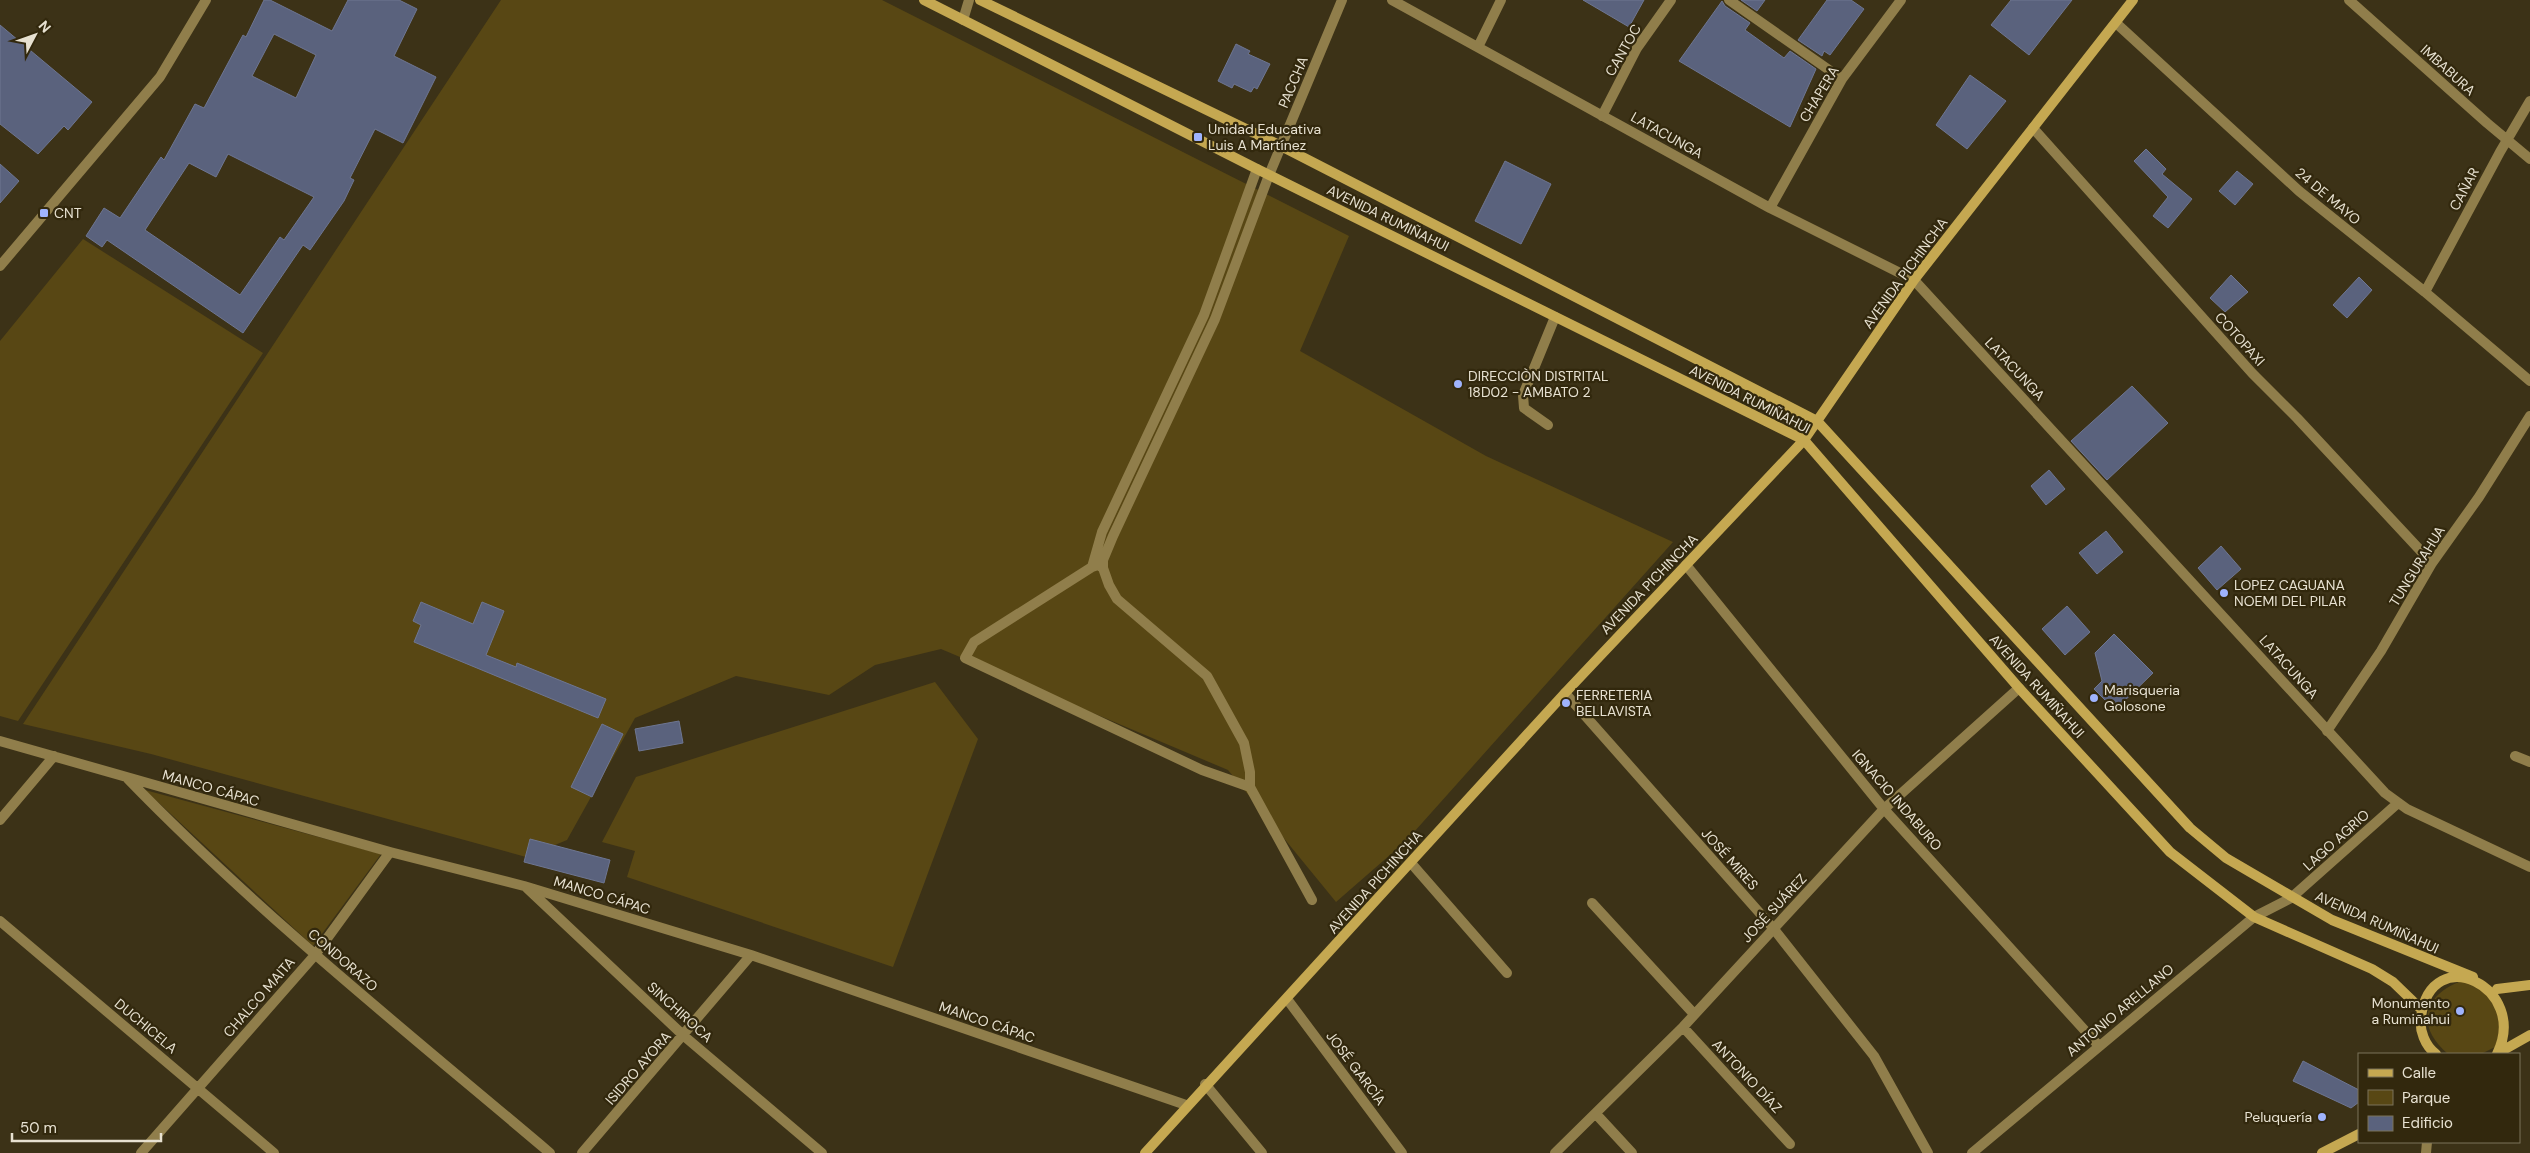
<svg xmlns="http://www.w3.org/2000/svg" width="2530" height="1153" viewBox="0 0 2530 1153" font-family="'DM Sans',sans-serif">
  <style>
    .green { fill: #584714 }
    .building { fill: #5a627d; stroke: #6e7692; fill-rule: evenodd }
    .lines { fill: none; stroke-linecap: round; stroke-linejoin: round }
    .service { stroke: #907e4b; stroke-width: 10 }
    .minor { stroke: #907e4b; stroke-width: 10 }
    .tertiary { stroke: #907e4b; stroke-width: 10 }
    .secondary { stroke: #c5a851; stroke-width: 10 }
    .poi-dot { fill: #9fb3fd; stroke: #32280d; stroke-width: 2 }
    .labels { text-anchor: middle; stroke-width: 4.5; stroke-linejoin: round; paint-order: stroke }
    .street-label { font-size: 14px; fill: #e7e1d1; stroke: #32280d }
    .poi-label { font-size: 14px; fill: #e7e1d1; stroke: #32280d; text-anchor: start }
  </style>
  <rect width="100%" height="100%" fill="#3c3217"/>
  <path class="green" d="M501 0H882L1349 236 1300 351 1486 456 1673 542 1406 841 1336 902 1228 770 941 649 875 665 829 695 736 676 635 718 567 840 526 857 151 754 23 724Z
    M83 239 263 353 18 721 0 716V341Z
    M935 682 978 739 893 967 627 877 635 851 602 842 636 777Z
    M145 790 381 854 313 946Z
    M2461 981 2480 984 2505 1018 2495 1047 2481 1054H2448C2416 1027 2422 996 2461 981Z"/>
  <path class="building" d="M264 0H270L332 31 348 0H399L417 9 394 56 436 77 403 143 375 129 350 178 354 180 344 201 310 250 303 245 243 333 107 240 102 247 86 236 104 208 120 218 161 157 164 160 195 104 204 108 243 35 246 37ZM274 34 316 55 296 98 252 76ZM228 154 314 197 284 240 280 237 240 295 145 230 189 163 216 177Z
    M1583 0H1644L1629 27Z
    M1741 0H1765L1757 11Z
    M1827 0H1851L1864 9 1830 55 1824 51 1822 56 1798 40Z
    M2011 0H2072L2029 55 1991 25Z
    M1722 1 1725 6 1750 23 1745 30 1784 58 1790 51 1816 69 1790 127 1679 61Z
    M0 25 92 102 68 130 64 126 38 154 0 124Z
    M1236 44 1250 51 1248 54 1270 64 1257 89 1254 87 1251 92 1234 84 1232 88 1218 81Z
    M1970 75 2006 101 1967 149 1936 125Z
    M2146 149 2166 169 2162 174 2192 199 2168 228 2153 216 2168 197 2134 161Z
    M1505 161 1551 184 1521 244 1475 221Z
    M0 164 19 181 0 203Z
    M2237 171 2253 184 2235 205 2219 191Z
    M2231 275 2248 292 2225 312 2210 298Z
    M2359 277 2372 290 2347 318 2333 305Z
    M2132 386 2168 423 2107 480 2071 441Z
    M2049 470 2065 489 2046 505 2031 486Z
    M2106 531 2123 552 2097 574 2079 553Z
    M2221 546 2241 569 2217 590 2198 568Z
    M421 602 473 624 482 602 504 611 486 655 516 667 517 663 606 699 598 718 414 642 421 625 413 621Z
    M2067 606 2090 632 2065 655 2042 629Z
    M2114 634 2153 673 2115 710 2094 689 2102 681 2095 653Z
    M679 721 683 743 639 751 635 729Z
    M602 724 623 734 592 797 571 787Z
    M530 839 610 860 604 883 524 862Z
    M2303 1061 2359 1090V1102L2351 1108 2293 1081Z"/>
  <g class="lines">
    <path class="service" d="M1269 175 1215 319 1113 536 1103 560V568L1109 585 1117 599 1207 676 1244 743 1250 772V787L1312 900
      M1548 425 1524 408 1523 395 1555 317
      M1092 567 1102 532 1204 315 1257 169
      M1103 568 1098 565 1092 567 974 642 965 658 1202 770 1250 787"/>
    <path class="minor" d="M1392 0 1770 208 1914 280 2385 793 2407 809 2530 867
      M1729 0 1842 79
      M2349 0 2487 123 2530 159
      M963 20 969 0
      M2116 23 2299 191 2425 292 2530 381
      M1478 47 1501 0
      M1602 116 1637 48 1671 0
      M2033 128 2252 373 2297 418 2432 563
      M1269 175 1342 0
      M1770 208 1842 79 1901 0
      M2425 292 2500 152 2530 101
      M1686 565 1884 809 2098 1045
      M1565 693 1773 928 1874 1056 1928 1153
      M2327 731 2381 651 2432 563 2479 497 2530 416
      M0 741 390 852 524 886 751 955 1186 1105
      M2515 756 2530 762
      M128 779C259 914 407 1032 550 1153
      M0 820 54 756
      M1411 863 1507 973
      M527 888 684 1036 822 1153
      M1592 903 1694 1014
      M0 921 274 1153
      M1287 999 1402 1153
      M1683 1027 1790 1144
      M1205 1084 1262 1153
      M1596 1114 1632 1153
      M141 1153 315 955 390 852
      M582 1153 751 955
      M1555 1153 1683 1027 1884 809 2019 688
      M1972 1153 2254 917 2291 898 2398 803"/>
    <path class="tertiary" d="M0 266 160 77 206 0
      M2426 1153 2427 1142"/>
    <path class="secondary" d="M924 0 1257 169 1804 440 2019 688 2170 852 2254 917 2372 969 2393 982 2422 1010
      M980 0 1281 146 1817 421 2190 828 2226 858 2332 920 2473 977
      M2497 989 2530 985
      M2500 1052 2530 1035
      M2436 1054C2425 1046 2419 1030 2421 1017 2431 940 2530 987 2497 1054
      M1145 1153 1565 693 1804 440 1914 280 2133 0
      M2322 1153 2359 1134"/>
  </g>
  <g class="poi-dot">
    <rect x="1193" y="132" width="10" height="10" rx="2.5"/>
    <rect x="39" y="208" width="10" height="10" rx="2.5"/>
    <circle cx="1458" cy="384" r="5"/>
    <circle cx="2224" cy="593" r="5"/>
    <circle cx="2094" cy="698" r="5"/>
    <circle cx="1566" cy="703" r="5"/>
    <circle cx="2460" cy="1011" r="5"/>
    <circle cx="2322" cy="1117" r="5"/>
  </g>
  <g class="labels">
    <g class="street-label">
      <text transform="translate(1623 50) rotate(-60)" y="5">CANTOC</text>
      <text transform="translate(2448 70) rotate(42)" y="5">IMBABURA</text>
      <text transform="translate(1293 82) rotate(-67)" y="5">PACCHA</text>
      <text transform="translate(1819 94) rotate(-59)" y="5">CHAPERA</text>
      <text transform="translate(1667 135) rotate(29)" y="5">LATACUNGA</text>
      <text transform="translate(2464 189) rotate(-62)" y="5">CAÑAR</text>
      <text transform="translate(2328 196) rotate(40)" y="5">24 DE MAYO</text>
      <text transform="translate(1388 218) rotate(26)" y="5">AVENIDA RUMIÑAHUI</text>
      <text transform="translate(1905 273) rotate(-54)" y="5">AVENIDA PICHINCHA</text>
      <text transform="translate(2240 339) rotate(48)" y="5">COTOPAXI</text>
      <text transform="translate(2015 369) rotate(47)" y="5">LATACUNGA</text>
      <text transform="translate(1750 399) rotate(27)" y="5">AVENIDA RUMIÑAHUI</text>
      <text transform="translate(2417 566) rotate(-58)" y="5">TUNGURAHUA</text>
      <text transform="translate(1649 584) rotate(-46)" y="5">AVENIDA PICHINCHA</text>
      <text transform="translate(2289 667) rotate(48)" y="5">LATACUNGA</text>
      <text transform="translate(2037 686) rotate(48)" y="5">AVENIDA RUMIÑAHUI</text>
      <text transform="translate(211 788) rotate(16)" y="5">MANCO CÁPAC</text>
      <text transform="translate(1897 800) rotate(49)" y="5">IGNACIO INDABURO</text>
      <text transform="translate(2336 840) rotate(-42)" y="5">LAGO AGRIO</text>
      <text transform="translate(1730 859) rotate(48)" y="5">JOSÉ MIRES</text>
      <text transform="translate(1375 882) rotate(-48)" y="5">AVENIDA PICHINCHA</text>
      <text transform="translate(602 895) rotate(17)" y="5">MANCO CÁPAC</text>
      <text transform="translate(1774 908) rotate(-47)" y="5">JOSÉ SUÁREZ</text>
      <text transform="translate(2377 922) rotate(24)" y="5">AVENIDA RUMIÑAHUI</text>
      <text transform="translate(343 960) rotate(41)" y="5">CONDORAZO</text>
      <text transform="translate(259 997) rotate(-49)" y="5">CHALCO MAITA</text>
      <text transform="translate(2120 1010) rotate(-40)" y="5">ANTONIO ARELLANO</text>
      <text transform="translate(680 1012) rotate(42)" y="5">SINCHIROCA</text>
      <text transform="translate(987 1022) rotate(19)" y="5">MANCO CÁPAC</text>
      <text transform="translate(146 1026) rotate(40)" y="5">DUCHICELA</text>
      <text transform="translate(638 1068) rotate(-49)" y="5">ISIDRO AYORA</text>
      <text transform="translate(1356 1068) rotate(53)" y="5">JOSÉ GARCÍA</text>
      <text transform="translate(1747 1076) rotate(47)" y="5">ANTONIO DÍAZ</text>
    </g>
    <g class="poi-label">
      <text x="1208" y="134">Unidad Educativa<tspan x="1208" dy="16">Luis A Martínez</tspan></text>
      <text x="54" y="218">CNT</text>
      <text x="1468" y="381">DIRECCIÒN DISTRITAL<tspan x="1468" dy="16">18D02 - AMBATO 2</tspan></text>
      <text x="2234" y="590">LOPEZ CAGUANA<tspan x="2234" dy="16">NOEMI DEL PILAR</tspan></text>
      <text x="2104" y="695">Marisqueria<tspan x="2104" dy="16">Golosone</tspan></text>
      <text x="1576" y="700">FERRETERIA<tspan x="1576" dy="16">BELLAVISTA</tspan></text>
      <text x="2450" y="1008" text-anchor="end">Monumento<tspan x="2450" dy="16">a Rumiñahui</tspan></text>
      <text x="2312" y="1122" text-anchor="end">Peluquería</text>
    </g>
  </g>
  <rect x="2358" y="1053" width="162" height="90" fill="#32280d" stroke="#7a725b"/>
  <rect x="2368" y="1069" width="25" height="8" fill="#c5a851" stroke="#7a725b"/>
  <text x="2402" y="1078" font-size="15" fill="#e7e1d1">Calle</text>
  <rect x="2368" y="1090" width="25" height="15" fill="#584714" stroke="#7a725b"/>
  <text x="2402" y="1103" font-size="15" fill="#e7e1d1">Parque</text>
  <rect x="2368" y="1116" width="25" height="15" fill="#5a627d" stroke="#7a725b"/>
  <text x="2402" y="1128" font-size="15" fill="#e7e1d1">Edificio</text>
  <g transform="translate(35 35) rotate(49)" stroke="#32280d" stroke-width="4" paint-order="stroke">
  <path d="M0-4L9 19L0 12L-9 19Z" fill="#e7e1d1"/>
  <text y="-8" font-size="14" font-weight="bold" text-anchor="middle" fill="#e7e1d1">N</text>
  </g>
  <path d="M12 1133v8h149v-8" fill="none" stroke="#e7e1d1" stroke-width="2.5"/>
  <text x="20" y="1133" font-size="15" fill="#e7e1d1" stroke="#32280d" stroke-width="4" paint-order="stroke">50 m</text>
</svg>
